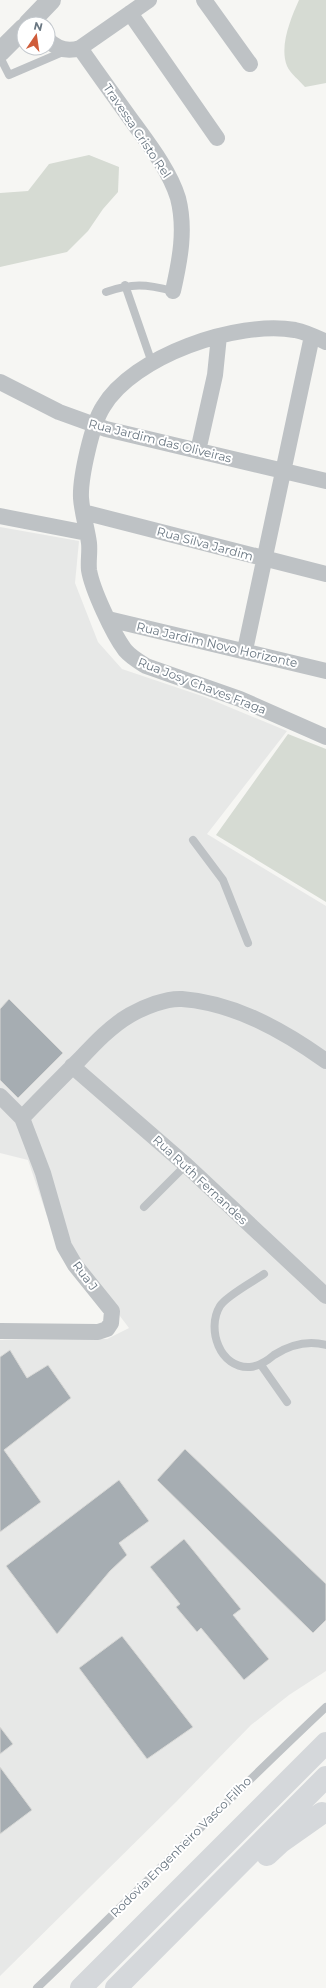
<svg xmlns="http://www.w3.org/2000/svg" width="326" height="1988" viewBox="0 0 326 1988" font-family="Montserrat,sans-serif">
  <style>
    .built { fill: #e7e8e7 }
    .green { fill: #d6dbd3 }
    .building { fill: #a6adb2; stroke: #d8d8d6 }
    .lines { fill: none; stroke-linecap: round; stroke-linejoin: round }
    .service { stroke: #bec2c5; stroke-width: 8 }
    .minor { stroke: #bec2c5; stroke-width: 16 }
    .tertiary { stroke: #bec2c5; stroke-width: 20 }
    .motorway { stroke: #d5d8db; stroke-width: 22 }
    .labels { text-anchor: middle; stroke-width: 4; stroke-linejoin: round; paint-order: stroke }
    .street-label { font-size: 12px; fill: #697681; stroke: #fff }
  </style>
  <rect width="100%" height="100%" fill="#f6f6f3"/>
  <path class="built" d="M0 527 79 541 75 583 98 642 122 669 205 697 287 731 207 834 326 906V1671L289 1695 251 1725 177 1801 0 1976V1340L107 1339 129 1328 79 1262 57 1206 47 1216 28 1160 0 1153Z"/>
  <path class="green" d="M299 0H326V83L305 87C300 81 290 73 287 66 279 46 291 18 299 0Z
    M89 155 119 167 118 192 103 209 88 231 67 252 0 267V193L28 191 49 164Z
    M288 734 326 749V902L216 835Z"/>
  <path class="building" d="M9 999 63 1053 18 1098 0 1080V1009Z
    M10 1350 27 1378 48 1365 71 1398 4 1450 41 1502 0 1532V1357Z
    M185 1449 326 1584V1620L313 1633 157 1480Z
    M119 1480 149 1521 119 1543 127 1555 110 1571 57 1634 6 1566Z
    M184 1539 241 1609 233 1615 269 1659 244 1680 201 1628 197 1632 176 1607 180 1604 150 1567Z
    M122 1636 193 1727 147 1759 79 1668Z
    M0 1727 13 1744 0 1754Z
    M0 1767 32 1810 0 1834Z"/>
  <g class="lines">
    <path class="service" d="M0 57 9 75 65 51
      M125 285 152 363
      M106 292C132 283 146 284 173 291
      M193 840 223 880 248 943
      M144 1207 186 1165
      M264 1274C254 1281 226 1296 220 1306 206 1329 220 1369 250 1367 260 1366 267 1361 274 1355 290 1345 307 1340 326 1345
      M261 1365 287 1402
      M37 1988C134 1895 228 1799 326 1707"/>
    <path class="minor" d="M204 0 250 64
      M130 13 217 138
      M48 40C57 49 68 52 80 48L149 0
      M80 48C98 74 117 100 135 125 151 147 170 172 178 198 186 229 180 260 173 291
      M326 342C316 337 305 332 295 330 237 320 133 356 103 407 92 424 80 478 81 498 82 513 87 528 89 543 90 552 88 561 89 570 92 589 113 634 125 650 131 657 138 661 146 666L240 699 326 737
      M0 382 59 412 106 429 326 481
      M198 451 215 375 219 336
      M83 512 326 574
      M0 516 87 533
      M108 619 326 671
      M245 650 312 336
      M72 1066 186 1165 326 1296
      M0 1096 22 1118C41 1098 61 1078 80 1059 95 1043 111 1026 130 1015 144 1007 166 998 182 999 235 1003 284 1031 326 1061
      M0 1331 98 1332 107 1329 111 1323 112 1311 75 1265 64 1246 43 1173 22 1118"/>
    <path class="tertiary" d="M28 24 51 0
      M0 52 24 28"/>
    <path class="motorway" d="M267 1855 281 1842 322 1813
      M81 1988 326 1743
      M116 1988 326 1777"/>
  </g>
  <g class="labels">
    <g class="street-label">
      <text transform="translate(137 131) rotate(56)" y="4">Travessa Cristo Rel</text>
      <text transform="translate(160 441) rotate(14)" y="4">Rua Jardim das Oliveiras</text>
      <text transform="translate(205 544) rotate(15)" y="4">Rua Silva Jardim</text>
      <text transform="translate(217 645) rotate(13)" y="4">Rua Jardim Novo Horizonte</text>
      <text transform="translate(202 686) rotate(21)" y="4">Rua Josy Chaves Fraga</text>
      <text transform="translate(200 1180) rotate(43)" y="4">Rua Ruth Fernandes</text>
      <text transform="translate(85 1276) rotate(53)" y="4">Rua J</text>
      <text transform="translate(181 1847) rotate(-45)" y="4">Rodovia Engenheiro Vasco Filho</text>
    </g>
  </g>
  <g transform="translate(36 36) rotate(13)"><circle r="19" fill="#ffffff" stroke="#c3c8cd"/>
  <path d="M0-3L7 15L0 10L-7 15Z" fill="#cf5c3a"/>
  <text y="-6" font-size="11" font-weight="bold" text-anchor="middle" fill="#697681">N</text>
  </g>
</svg>
